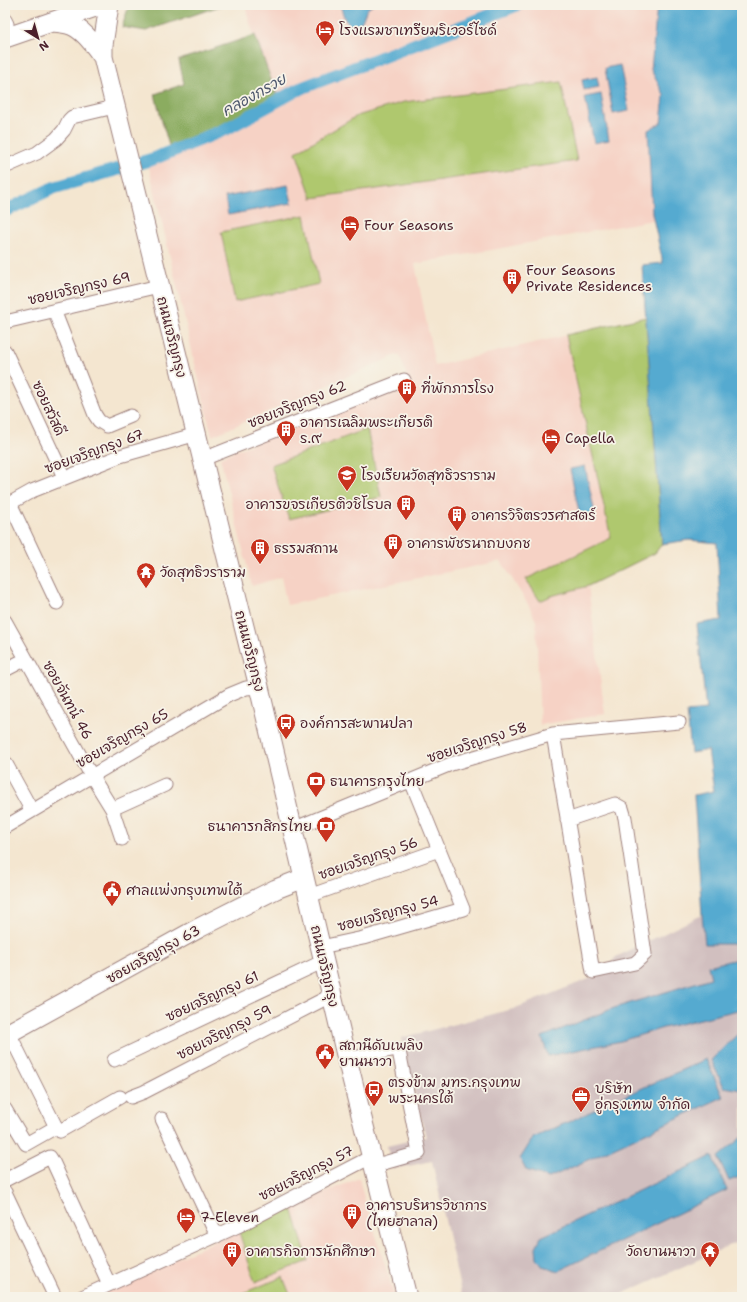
<svg xmlns="http://www.w3.org/2000/svg" width="747" height="1302" viewBox="0 0 747 1302" font-family="'Shantell Sans','Playpen Sans Thai',sans-serif">
  <style>
    .built { fill: #f6d2c5 }
    .industrial { fill: #d1bfbf }
    .green { fill: #afc86e; stroke: #7c744c }
    .forest { fill: #8bac61; stroke: #6a6646 }
    .water { fill: #54aad0; stroke: #4f647e }
    .lines { fill: none; stroke-linecap: round; stroke-linejoin: round }
    .canal { stroke: #54aad0; stroke-width: 13 }
    .street-casing { stroke: #9f827e; stroke-width: 15 }
    .secondary-casing { stroke: #9f827e; stroke-width: 21 }
    .street { stroke: #fff; stroke-width: 13 }
    .secondary { stroke: #fff; stroke-width: 19 }
    .labels { text-anchor: middle; stroke-width: 3.5; stroke-linejoin: round; paint-order: stroke }
    .poi-label { font-size: 14px; fill: #4a1f2b; stroke: #f7f3e8; text-anchor: start }
    .street-label { font-size: 14px; fill: #4a1f2b; stroke: #f7f3e8 }
    .water-label { font-size: 15px; font-style: italic; fill: #4e576d; stroke: #f7f3e8 }
  </style>
  <rect width="100%" height="100%" fill="#f7f3e8"/>
  <filter id="ink" filterUnits="userSpaceOnUse"><feTurbulence type="fractalNoise" baseFrequency=".025" numOctaves="2"/><feDisplacementMap in="SourceGraphic" scale="8" xChannelSelector="R" yChannelSelector="G"/><feConvolveMatrix kernelMatrix="1 2 1 2 8 2 1 2 1" color-interpolation-filters="sRGB"/></filter>
  <filter id="wash" filterUnits="userSpaceOnUse"><feTurbulence type="fractalNoise" baseFrequency=".012" numOctaves="4" result="noise"/><feDisplacementMap in="SourceGraphic" scale="16" xChannelSelector="R" yChannelSelector="G"/><feGaussianBlur stdDeviation="0.9" result="paint"/><feColorMatrix in="noise" values="0 0 0 0 0 0 0 0 0 0 0 0 0 0 0 0 0 1.4 0 .05"/><feComposite in="paint" operator="in"/></filter>
  <g filter="url(#wash)">
    <rect width="100%" height="100%" fill="#f4e6d0"/>
    <path class="built" d="M245 5H501L360 59 277 96 249 21Z
      M523 5H657L651 70 664 95 661 123 648 130 652 213 653 220 415 264 435 366 646 317 662 544 655 553 588 586 605 714 540 725 536 621 529 606 501 561 287 605 281 577 252 586 220 457 409 382 399 354 212 436 148 163 228 130 301 91Z
      M359 1178 362 1191 395 1297H94L237 1231Z"/>
    <path class="industrial" d="M702 915 705 944H742V958L708 966 711 978 654 996 663 1028 742 1009V1030L711 1060 724 1087 742 1090V1137L718 1157 729 1181 742 1176V1240L615 1297H462L432 1161 393 1169 390 1157 387 1146 426 1137 401 1038 513 1009 599 975 616 957Z"/>
    <path class="green" d="M561 82 577 161 312 198 296 152 357 116 404 102Z
      M305 215 319 284 235 302 221 232Z
      M646 317 662 544 655 553 588 586 551 596 540 601 526 579 611 538 566 335Z
      M367 429 381 497 289 519 271 465Z
      M292 1208 308 1261 255 1282 239 1232Z
      M283 1277 291 1297H233Z"/>
    <path class="forest" d="M129 5H223L146 31 122 27Z
      M255 35 277 96 224 126 170 149 161 118 155 94 184 84 179 60Z"/>
    <path class="water" d="M340 5H373L367 9 362 21 357 25H350L345 20Z
      M657 5H742V944H705L702 915 694 795 714 791 708 750 691 753 687 712 706 710 697 624 721 620 717 543 689 540 662 544 642 265 663 263 652 213 648 130 661 123 664 95 651 70Z
      M620 65 629 111 613 114 605 68Z
      M597 77 599 87 584 90 582 80Z
      M601 94 609 140 594 143 585 97Z
      M288 185 292 203 228 215 225 197Z
      M585 466 595 514 580 517 570 469Z
      M742 958V1009L663 1028 621 1041 548 1056 542 1037 614 1008 711 978 708 966Z
      M742 1030V1090L724 1087 711 1060Z
      M706 1059 723 1097 549 1178 526 1170 520 1159 533 1138Z
      M742 1137V1176L729 1181 718 1157Z
      M712 1156 727 1190 558 1271 543 1266 537 1258 536 1247 541 1237Z"/>
    <g class="lines">
      <path class="canal" d="M5 211 53 188 153 159 226 129 299 89 517 5"/>
    </g>
  </g>
  <g filter="url(#ink)">
    <g class="lines">
      <defs>
        <path id="street" d="M5 20 7 24
          M5 167 37 153 56 139 64 130 69 120 72 117 114 107
          M56 311 57 318 95 415 99 421 107 426 131 416
          M5 322 159 286
          M5 351 64 477
          M203 459 404 380
          M10 503 57 603
          M5 506 32 491 120 456 197 434
          M5 621 91 775 112 809 122 839
          M5 670 26 659
          M553 734 593 972 635 963 645 954 625 818 622 808 615 804 567 820
          M5 762 32 811
          M112 809 165 785
          M5 827 229 695 246 688 259 687
          M293 829 451 764 553 734 679 722
          M309 896 439 850
          M321 947 363 938 463 909 411 781
          M9 1033 56 1127 60 1131 120 1097
          M347 1059 397 1049 399 1051 419 1153 373 1166
          M114 1060 324 961
          M131 1097 144 1092 332 995
          M5 1109 26 1144 56 1127
          M162 1119 217 1236
          M5 1180 50 1157 53 1162 109 1284
          M5 1192 55 1297
          M82 1297 240 1225 371 1157"/>
        <path id="secondary" d="M109 5 103 45V57L259 687 347 1059 407 1297
          M51 22C56 22 62 23 67 24 82 27 94 45 103 57
          M5 38 101 5
          M5 1035 199 928 276 889 304 878"/>
      </defs>
      <use href="#street" class="street-casing"/>
      <use href="#secondary" class="secondary-casing"/>
      <use href="#street" class="street"/>
      <use href="#secondary" class="secondary"/>
    </g>
  </g>
  <defs>
    <symbol id="hotel-pin" viewBox="-11 -11 22 30"><path d="M0 17L-7.5 6A9.5 9.5 0 1 1 7.5 6Z" fill="#c8321e" stroke="#f7f3e8"/><path d="M-6-4.5h1.5V1H6V5H4.5V3h-9V5H-6ZM-4 0a1.8 1.8 0 1 1 3.6 0ZM.5 0V-2.5h3Q6-2.5 6 0Z" fill="#fff"/></symbol>
    <symbol id="building-pin" viewBox="-11 -11 22 30"><path d="M0 17L-7.5 6A9.5 9.5 0 1 1 7.5 6Z" fill="#c8321e" stroke="#f7f3e8"/><path d="M-4-6H4V6H1V3H-1V6H-4ZM-2.5-4.3h1.7v1.8h-1.7ZM.8-4.3h1.7v1.8H.8ZM-2.5-1h1.7V.8h-1.7ZM.8-1h1.7V.8H.8Z" fill="#fff"/></symbol>
    <symbol id="school-pin" viewBox="-11 -11 22 30"><path d="M0 17L-7.5 6A9.5 9.5 0 1 1 7.5 6Z" fill="#c8321e" stroke="#f7f3e8"/><path d="M0-5L7-2L0 1L-7-2ZM-4 1L0 2.5L4 1V4Q0 6-4 4Z" fill="#fff"/></symbol>
    <symbol id="temple-pin" viewBox="-11 -11 22 30"><path d="M0 17L-7.5 6A9.5 9.5 0 1 1 7.5 6Z" fill="#c8321e" stroke="#f7f3e8"/><path d="M0-6L5-2H3V0L6.5 2.5H4V6H1.5V3h-3V6H-4V2.5H-6.5L-3 0V-2H-5Z" fill="#fff"/></symbol>
    <symbol id="bus-pin" viewBox="-11 -11 22 30"><path d="M0 17L-7.5 6A9.5 9.5 0 1 1 7.5 6Z" fill="#c8321e" stroke="#f7f3e8"/><path d="M-5-6H5V4H4V6H2V4H-2V6H-4V4H-5ZM-3.5-4V0h7V-4ZM-3.5 1.2v1.5H-2V1.2ZM2 1.2v1.5H3.5V1.2Z" fill="#fff"/></symbol>
    <symbol id="bank-pin" viewBox="-11 -11 22 30"><path d="M0 17L-7.5 6A9.5 9.5 0 1 1 7.5 6Z" fill="#c8321e" stroke="#f7f3e8"/><path d="M-6-4H6V4H-6ZM0-2.3a2.3 2.3 0 1 0 0 4.6a2.3 2.3 0 1 0 0-4.6Z" fill="#fff"/></symbol>
    <symbol id="civic-pin" viewBox="-11 -11 22 30"><path d="M0 17L-7.5 6A9.5 9.5 0 1 1 7.5 6Z" fill="#c8321e" stroke="#f7f3e8"/><path d="M-.6-6.5H3V-4.5H.6V-3L4-1V1h2V6H-6V1h2V-1L-.6-3ZM-1.2 2.5V6h2.4V2.5Z" fill="#fff"/></symbol>
    <symbol id="office-pin" viewBox="-11 -11 22 30"><path d="M0 17L-7.5 6A9.5 9.5 0 1 1 7.5 6Z" fill="#c8321e" stroke="#f7f3e8"/><path d="M-6-3h4V-5.5h4V-3h4V5H-6ZM-1-4.5V-3h2v-1.5ZM-6 0V1H6V0Z" fill="#fff"/></symbol>
  </defs>
  <g fill-rule="evenodd">
    <use href="#hotel-pin" x="314" y="19" width="22" height="30"/>
    <use href="#hotel-pin" x="339" y="214" width="22" height="30"/>
    <use href="#building-pin" x="501" y="267" width="22" height="30"/>
    <use href="#building-pin" x="396" y="377" width="22" height="30"/>
    <use href="#building-pin" x="275" y="419" width="22" height="30"/>
    <use href="#hotel-pin" x="540" y="427" width="22" height="30"/>
    <use href="#school-pin" x="336" y="464" width="22" height="30"/>
    <use href="#building-pin" x="395" y="493" width="22" height="30"/>
    <use href="#building-pin" x="446" y="504" width="22" height="30"/>
    <use href="#building-pin" x="382" y="532" width="22" height="30"/>
    <use href="#building-pin" x="249" y="537" width="22" height="30"/>
    <use href="#temple-pin" x="135" y="561" width="22" height="30"/>
    <use href="#bus-pin" x="275" y="712" width="22" height="30"/>
    <use href="#bank-pin" x="305" y="770" width="22" height="30"/>
    <use href="#bank-pin" x="315" y="815" width="22" height="30"/>
    <use href="#civic-pin" x="101" y="879" width="22" height="30"/>
    <use href="#civic-pin" x="314" y="1042" width="22" height="30"/>
    <use href="#bus-pin" x="363" y="1079" width="22" height="30"/>
    <use href="#office-pin" x="570" y="1085" width="22" height="30"/>
    <use href="#building-pin" x="341" y="1202" width="22" height="30"/>
    <use href="#hotel-pin" x="175" y="1206" width="22" height="30"/>
    <use href="#building-pin" x="221" y="1240" width="22" height="30"/>
    <use href="#temple-pin" x="699" y="1240" width="22" height="30"/>
  </g>
  <g class="labels">
    <g class="poi-label">
      <text x="339" y="35">โรงแรมชาเทรียมริเวอร์ไซด์</text>
      <text x="364" y="230">Four Seasons</text>
      <text x="526" y="275">Four Seasons<tspan x="526" dy="16">Private Residences</tspan></text>
      <text x="421" y="393">ที่พักภารโรง</text>
      <text x="300" y="427">อาคารเฉลิมพระเกียรติ<tspan x="300" dy="16">ร.๙</tspan></text>
      <text x="565" y="443">Capella</text>
      <text x="361" y="480">โรงเรียนวัดสุทธิวราราม</text>
      <text x="392" y="509" text-anchor="end">อาคารขจรเกียรติวชิโรบล</text>
      <text x="471" y="520">อาคารวิจิตรวรศาสตร์</text>
      <text x="407" y="548">อาคารพัชรนาถบงกช</text>
      <text x="274" y="553">ธรรมสถาน</text>
      <text x="160" y="577">วัดสุทธิวราราม</text>
      <text x="300" y="728">องค์การสะพานปลา</text>
      <text x="330" y="786">ธนาคารกรุงไทย</text>
      <text x="312" y="831" text-anchor="end">ธนาคารกสิกรไทย</text>
      <text x="126" y="895">ศาลแพ่งกรุงเทพใต้</text>
      <text x="339" y="1050">สถานีดับเพลิง<tspan x="339" dy="16">ยานนาวา</tspan></text>
      <text x="388" y="1087">ตรงข้าม มทร.กรุงเทพ<tspan x="388" dy="16">พระนครใต้</tspan></text>
      <text x="595" y="1093">บริษัท<tspan x="595" dy="16">อู่กรุงเทพ จำกัด</tspan></text>
      <text x="366" y="1210">อาคารบริหารวิชาการ<tspan x="366" dy="16">(ไทยฮาลาล)</tspan></text>
      <text x="200" y="1222">7-Eleven</text>
      <text x="246" y="1256">อาคารกิจการนักศึกษา</text>
      <text x="696" y="1256" text-anchor="end">วัดยานนาวา</text>
    </g>
    <g class="street-label">
      <text transform="translate(79 288) rotate(-13)" y="5">ซอยเจริญกรุง 69</text>
      <text transform="translate(172 337) rotate(76)" y="5">ถนนเจริญกรุง</text>
      <text transform="translate(297 404) rotate(-22)" y="5">ซอยเจริญกรุง 62</text>
      <text transform="translate(49 408) rotate(65)" y="5">ซอยสวัสดี</text>
      <text transform="translate(94 451) rotate(-20)" y="5">ซอยเจริญกรุง 67</text>
      <text transform="translate(250 651) rotate(76)" y="5">ถนนเจริญกรุง</text>
      <text transform="translate(68 700) rotate(61)" y="5">ซอยจันทน์ 46</text>
      <text transform="translate(122 738) rotate(-30)" y="5">ซอยเจริญกรุง 65</text>
      <text transform="translate(477 742) rotate(-18)" y="5">ซอยเจริญกรุง 58</text>
      <text transform="translate(368 858) rotate(-19)" y="5">ซอยเจริญกรุง 56</text>
      <text transform="translate(388 913) rotate(-15)" y="5">ซอยเจริญกรุง 54</text>
      <text transform="translate(153 954) rotate(-29)" y="5">ซอยเจริญกรุง 63</text>
      <text transform="translate(325 966) rotate(77)" y="5">ถนนเจริญกรุง</text>
      <text transform="translate(212 996) rotate(-25)" y="5">ซอยเจริญกรุง 61</text>
      <text transform="translate(224 1032) rotate(-27)" y="5">ซอยเจริญกรุง 59</text>
      <text transform="translate(306 1173) rotate(-27)" y="5">ซอยเจริญกรุง 57</text>
    </g>
    <g class="water-label">
      <text transform="translate(254 95) rotate(-29)" y="5">คลองกรวย</text>
    </g>
  </g>
  <rect width="747" height="1302" fill="none" stroke="#f7f3e8" stroke-width="20"/>
  <g transform="translate(38 38) rotate(143)" stroke="#f7f3e8" stroke-width="3" paint-order="stroke">
  <path d="M0-3L7 15L0 10L-7 15Z" fill="#4a1f2b"/>
  <text y="-6" font-size="11" font-weight="bold" text-anchor="middle" fill="#4a1f2b">N</text>
  </g>
</svg>
